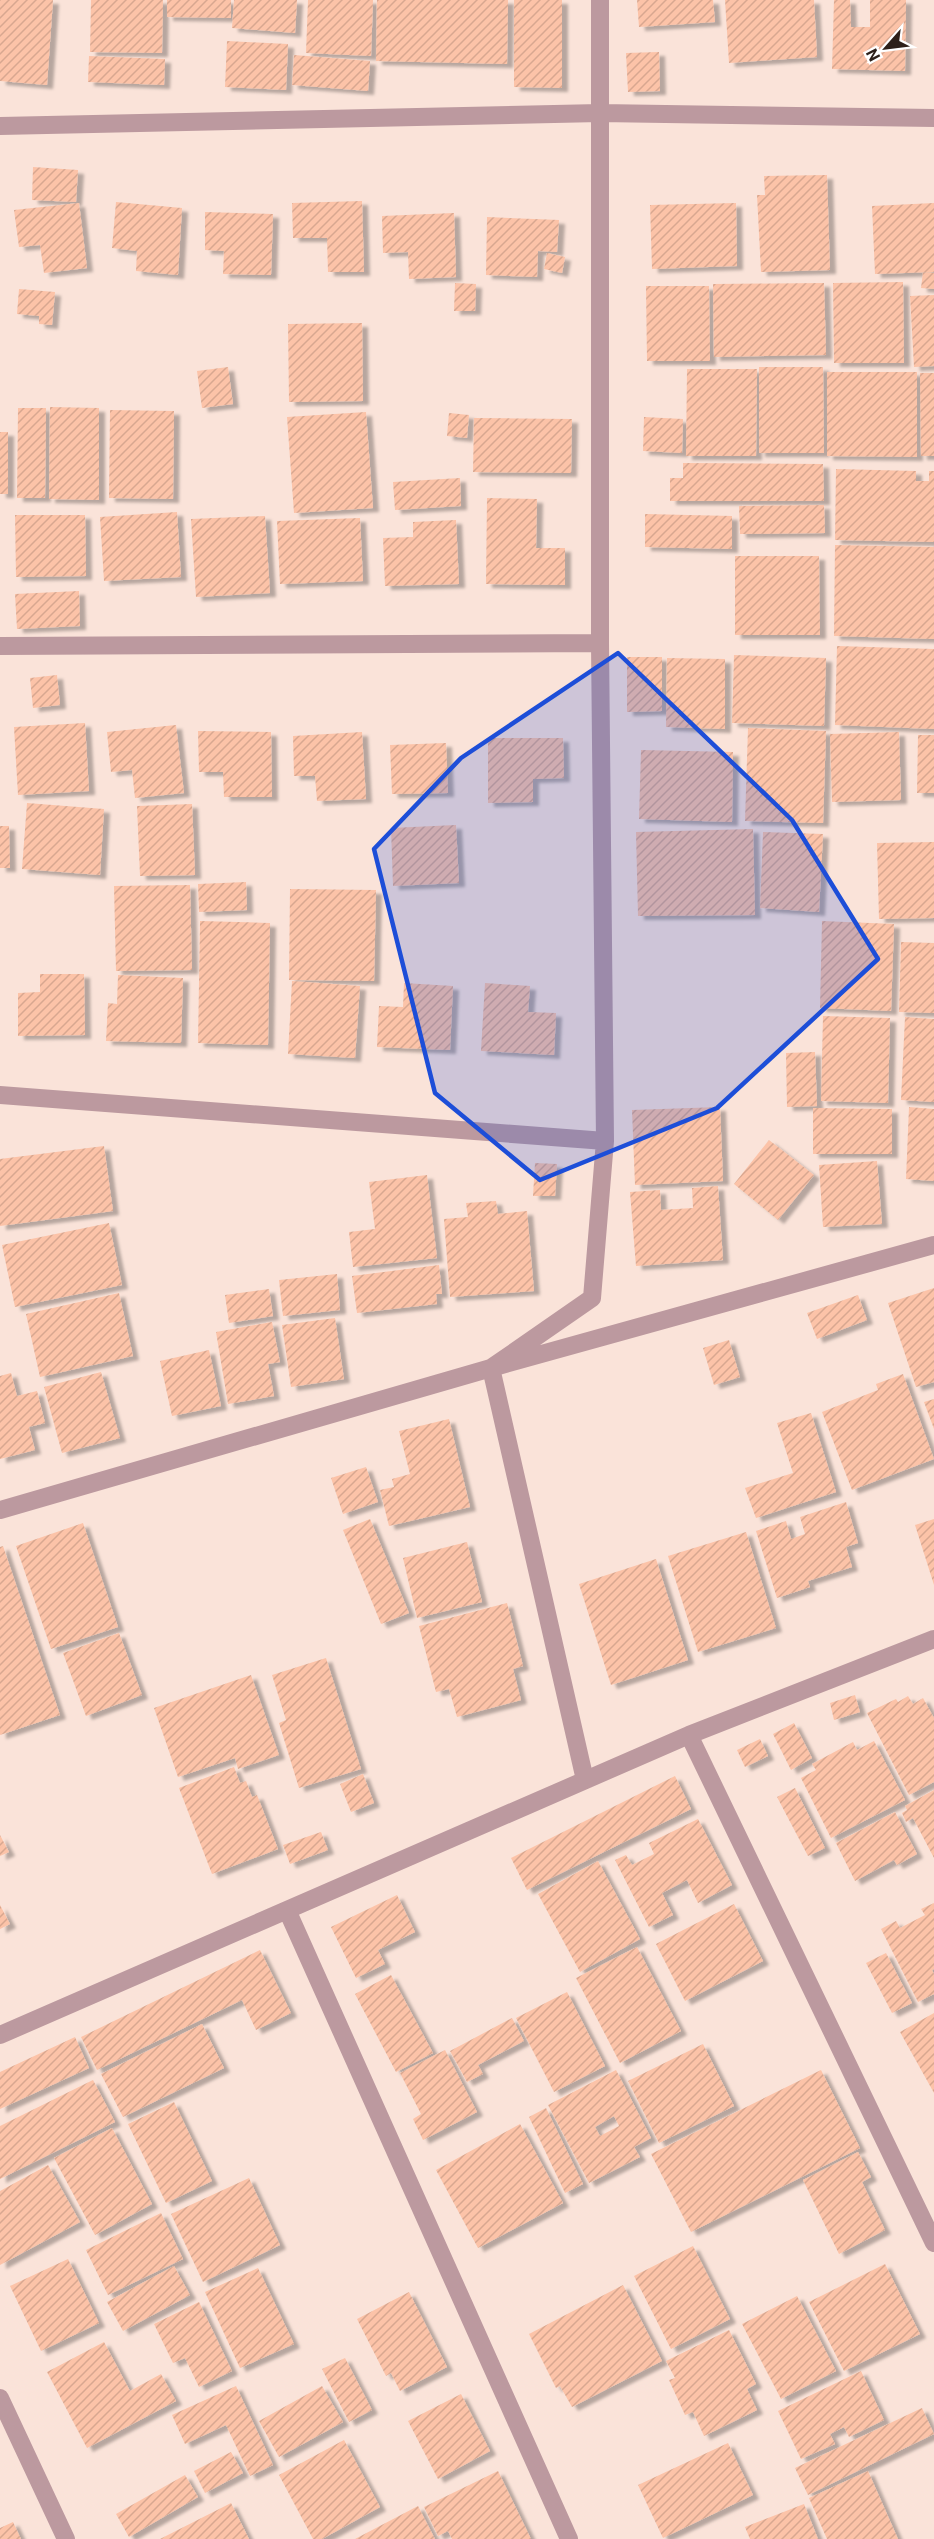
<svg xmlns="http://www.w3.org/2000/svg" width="934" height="2539" viewBox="0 0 934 2539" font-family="Roboto,sans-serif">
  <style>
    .building { fill: url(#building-hatch); fill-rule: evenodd; filter: url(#shadow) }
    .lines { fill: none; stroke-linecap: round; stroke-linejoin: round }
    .street { stroke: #bc999f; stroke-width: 18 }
    .marked { fill: #1d4ed8; fill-opacity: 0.2; stroke: #1d4ed8; stroke-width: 4.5; stroke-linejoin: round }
  </style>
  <defs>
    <pattern id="building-hatch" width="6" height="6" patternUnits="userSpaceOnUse" patternTransform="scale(1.5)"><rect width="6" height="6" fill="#fcc3a8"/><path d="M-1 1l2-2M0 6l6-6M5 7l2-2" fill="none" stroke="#d8a790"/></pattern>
    <filter id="shadow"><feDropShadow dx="6" dy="4" stdDeviation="1.5" flood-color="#0004"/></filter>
  </defs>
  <rect width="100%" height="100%" fill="#fae3d9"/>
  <path class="building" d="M0 0H53L47 85 0 81Z
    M91 0H163L162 53 90 52Z
    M167 0H231V18L167 17Z
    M234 0H297L295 33 232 28Z
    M308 0H373L371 56 306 53Z
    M377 0H508L507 64 376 61Z
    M514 0H562V88L514 87Z
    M637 0H713L715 22 639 27Z
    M725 0H814L817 57 729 63Z
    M834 0H850L851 27H870V0H906L905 71 832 69Z
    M227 41 288 44 286 90 225 87Z
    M659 52 660 91 628 92 626 53Z
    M294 55 370 61 368 91 292 85Z
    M89 56 165 59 164 85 88 82Z
    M33 167 78 170 76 202 32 200Z
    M827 175 830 270 761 272 757 195H765L764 176Z
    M362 201 364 272H328L327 238H293L292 203Z
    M116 202 182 208 178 275 136 271 137 251 112 248Z
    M79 203 87 268 44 273 40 245 19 247 14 210Z
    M736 203 737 266 652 269 650 205Z
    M934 203V272L875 274 872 206Z
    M205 212 273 214 271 275 223 274 224 251 205 250Z
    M454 213 456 277 409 279 408 252 383 253 382 216Z
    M487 217 559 220 557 252 538 251 537 277 486 275Z
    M547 253 565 257 562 273 544 269Z
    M923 272 934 273V289L921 288Z
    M903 282 904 363H834L833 283Z
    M455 283 476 284 475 311H454Z
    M824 283 826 355 714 357 713 284Z
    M646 286H709L710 361H647Z
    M19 289 55 292 52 325 39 324V316L17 314Z
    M934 295V366L914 367 910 296Z
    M362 323 363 401 289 402 288 324Z
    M228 367 233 404 202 408 197 371Z
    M759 367H823L824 453H759Z
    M687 369H757L756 456H686Z
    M827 372H917V457L827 456Z
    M920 373H934V456H921Z
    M50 407 99 408V500L49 499Z
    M18 408H46L45 498H17Z
    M110 410 174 411 173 499 109 498Z
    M366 412 373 508 294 513 287 417Z
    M449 413 469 415 467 438 447 436Z
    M644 417 683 419 682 453 643 451Z
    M474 418 572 419 571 473 473 472Z
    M0 432H8V494H0Z
    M683 463 823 464 824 501H670V478H683Z
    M836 469 916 471V481H929V471H934V542L835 540Z
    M460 478 461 506 395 510 393 482Z
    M487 498 537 499 536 548H565V585L486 584Z
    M824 505 825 533 740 534 739 506Z
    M177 512 181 577 104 581 100 517Z
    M645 514 732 516V549L645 547Z
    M15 515H85L86 576 16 577Z
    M265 516 270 593 196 597 191 519Z
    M360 518 363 581 280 584 277 521Z
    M456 520 459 584 385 586 383 538 413 537V522Z
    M835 545 934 547V639L834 636Z
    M735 556H819L820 635H735Z
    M79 591 80 626 17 629 15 594Z
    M837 646 934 649V729L835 725Z
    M734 655 826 658 824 726 732 723Z
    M627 657H662V711L627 712Z
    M667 658 725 659V729L666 727Z
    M57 675 60 705 33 708 30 678Z
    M85 723 89 791 18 795 14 727Z
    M176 725 184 793 135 798 132 770 111 772 107 732Z
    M748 728 826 731 823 823 745 821Z
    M198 731 271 732 272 797H224L223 772H199Z
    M362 732 366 799 317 801 315 776H294L293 736Z
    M899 732 901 800 832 802 830 734Z
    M918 735H934V793H917Z
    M488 738H563L564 778 533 779V802L488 803Z
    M446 743 448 793 392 794 390 745Z
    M641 750 733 752 732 822 639 819Z
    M27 803 104 809 100 875 22 869Z
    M192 804 195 875 140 876 137 806Z
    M456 825 459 883 393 886 391 828Z
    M0 826H9L10 868H0Z
    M753 829 755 915 638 916 636 832Z
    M763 832 823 834 819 912 760 908Z
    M934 842V918L879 919 877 843Z
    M246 882 247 910 199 912 198 884Z
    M190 885 192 970 116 971 114 886Z
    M290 889 376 890 374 981 289 980Z
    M200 921 270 923 268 1045 198 1043Z
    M822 921 894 924 891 1011 820 1008Z
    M901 942 934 943V1013L899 1012Z
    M40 974H84L85 1035 18 1036V993L40 992Z
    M118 975 183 978 181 1043 106 1041 108 1003 117 1004Z
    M292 981 360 986 355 1058 288 1054Z
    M404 983 453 986 450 1050 377 1047 379 1006 403 1007Z
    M485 983 530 986 528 1012 556 1013 554 1055 481 1051Z
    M823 1016 890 1018 888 1103 821 1101Z
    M905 1017 934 1019V1102L901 1100Z
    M815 1052 817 1106 787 1107 786 1053Z
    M720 1107 723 1181 635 1185 632 1110Z
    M909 1107 934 1109V1181L906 1179Z
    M813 1108 892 1109V1154H813Z
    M769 1140 814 1175 778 1220 734 1184Z
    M104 1146 113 1211 0 1226V1159Z
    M877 1161 882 1224 823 1227 819 1165Z
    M535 1163 557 1164 555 1196H533Z
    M427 1175 437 1258 353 1267 349 1232 375 1229 369 1182Z
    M718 1186 723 1260 636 1266 630 1192 660 1190 661 1210 693 1208 692 1188Z
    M496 1201 498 1214 527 1211 534 1291 450 1297 444 1219 468 1217 466 1203Z
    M109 1223 122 1285 15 1307 2 1245Z
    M439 1265 442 1294H436L437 1304 357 1313 352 1276Z
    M337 1274 340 1310 283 1316 279 1280Z
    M934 1288V1382L916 1387 888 1303Z
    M269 1289 273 1316 229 1323 225 1295Z
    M119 1293 133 1356 40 1377 26 1314Z
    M858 1295 867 1320 817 1339 807 1313Z
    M335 1318 344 1379 291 1387 282 1325Z
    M272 1322 280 1362 268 1364 274 1396 228 1404 216 1332Z
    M729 1340 740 1377 714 1385 703 1348Z
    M209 1350 221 1406 172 1416 160 1361Z
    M101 1372 120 1438 62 1453 44 1387Z
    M11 1373 17 1396 37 1391 45 1423 29 1427 35 1450 0 1459V1376Z
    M903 1374 934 1459 852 1490 822 1412 878 1390 876 1384Z
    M934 1399V1429L924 1402Z
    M811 1413 836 1492 756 1518 745 1488 793 1473 777 1423Z
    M449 1419 470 1507 389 1526 380 1490 394 1487 392 1479 410 1474 399 1431Z
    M366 1467 378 1502 343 1514 331 1478Z
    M846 1502 858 1543 846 1547 852 1567 808 1581 810 1587 777 1598 756 1531 786 1521 791 1539 805 1534 800 1517Z
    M370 1519 409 1613 381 1624 343 1530Z
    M934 1519V1585L915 1525Z
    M83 1523 118 1627 51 1649 16 1546Z
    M746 1532 776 1628 698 1652 668 1556Z
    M467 1542 482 1602 417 1618 403 1558Z
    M3 1546 60 1715 0 1735V1547Z
    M656 1559 688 1660 611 1685 579 1584Z
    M507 1603 523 1666 513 1669 521 1700 457 1717 449 1689 436 1692 419 1626Z
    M119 1633 142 1695 86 1716 63 1653Z
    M326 1658 361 1769 299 1788 279 1723 286 1720 272 1675Z
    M251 1675 279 1755 238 1769 235 1758 178 1777 154 1708Z
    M855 1695 860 1712 834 1720 830 1703Z
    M908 1696 913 1704 923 1698 934 1718V1782L909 1795 867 1713 896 1699 898 1702Z
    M794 1723 812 1758 791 1770 773 1734Z
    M760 1739 768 1756 745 1767 737 1750Z
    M874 1741 905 1800 831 1838 801 1778 816 1770 812 1764 853 1742 857 1750Z
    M234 1767 240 1783 246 1781 252 1797 257 1795 278 1849 212 1874 179 1788Z
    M363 1774 374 1803 351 1812 340 1784Z
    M675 1776 691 1809 527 1890 511 1858Z
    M795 1788 825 1848 808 1856 777 1797Z
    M934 1790V1858L913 1818 906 1822 902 1813 907 1810 905 1806Z
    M895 1812 917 1854 897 1865 894 1860 855 1881 836 1843Z
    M698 1819 732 1885 698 1903 687 1880 662 1893 673 1915 649 1927 615 1860 626 1855 632 1865 654 1854 649 1843Z
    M321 1832 328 1850 290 1864 283 1845Z
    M0 1835 9 1852 0 1856Z
    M598 1861 640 1939 580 1972 538 1894Z
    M397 1895 415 1932 378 1950 385 1964 356 1978 331 1927Z
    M934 1903V1969L932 1970 934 1974V1994L918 2002 881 1929 896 1921 900 1928 925 1915 921 1909Z
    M734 1904 763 1961 685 2001 656 1944Z
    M0 1905 10 1924 0 1929Z
    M637 1947 681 2031 620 2063 576 1978Z
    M260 1950 291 2013 256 2030 242 2000 97 2070 81 2037Z
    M886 1953 912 2003 892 2013 866 1963Z
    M391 1975 433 2053 396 2072 355 1994Z
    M567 1992 605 2066 554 2092 516 2018Z
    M934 2013V2093L900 2032Z
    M512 2018 524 2041 478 2065 483 2074 467 2082 450 2051Z
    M202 2024 224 2068 123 2117 101 2074Z
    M75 2037 89 2068 0 2109V2072Z
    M703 2044 734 2106 659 2143 628 2081Z
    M445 2050 477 2112 423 2140 413 2119 421 2114 400 2073Z
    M616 2070 651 2138 634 2147 640 2157 589 2183 548 2105ZM614 2116 619 2126 600 2136 595 2127Z
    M821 2070 860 2148 691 2232 651 2154Z
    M93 2080 115 2122 0 2179V2126Z
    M174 2102 212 2181 166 2203 128 2124Z
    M546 2108 583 2184 565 2193 529 2117Z
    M520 2124 563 2203 478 2248 436 2170Z
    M112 2128 152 2204 95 2235 54 2158Z
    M858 2152 871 2177 862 2182 885 2230 839 2254 803 2180Z
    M48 2165 80 2222 0 2265V2191Z
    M249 2178 280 2245 203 2282 171 2214Z
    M161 2213 183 2259 108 2295 86 2250Z
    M693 2246 730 2319 671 2349 634 2276Z
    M68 2259 99 2323 41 2351 10 2286Z
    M885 2264 920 2334 844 2371 809 2302Z
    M174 2266 190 2295 123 2331 107 2302Z
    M258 2268 294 2344 240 2368 205 2292Z
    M623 2285 662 2361 572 2407 560 2386 556 2388 529 2334Z
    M409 2292 447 2367 400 2391 391 2373 386 2376 357 2319Z
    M797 2296 836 2371 781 2399 742 2324Z
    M199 2302 232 2371 199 2387 185 2358 173 2363 154 2324Z
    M729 2330 756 2384 747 2389 757 2410 704 2436 693 2412 685 2415 669 2380 675 2378 666 2361Z
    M104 2342 130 2391 161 2374 176 2401 87 2448 47 2372Z
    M345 2358 372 2410 349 2422 322 2369Z
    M861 2371 884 2420 849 2437 844 2427 830 2434 835 2444 801 2459 778 2411Z
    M236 2386 273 2465 250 2476 226 2425 185 2444 172 2415Z
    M322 2386 343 2422 279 2457 259 2421Z
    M461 2394 490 2451 438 2479 408 2421Z
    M922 2408 934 2434 808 2495 795 2468Z
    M344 2440 380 2507 322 2539H313L279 2475Z
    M728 2443 753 2495 663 2538 638 2485Z
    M231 2452 243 2473 205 2493 194 2471Z
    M498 2471 531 2539H452L448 2531 438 2536 424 2507Z
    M868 2471 898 2539H827L809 2498Z
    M185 2475 198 2497 129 2537 116 2514Z
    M231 2503 249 2539H160Z
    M804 2504 818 2539H750L745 2527Z
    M418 2506 435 2539H355Z
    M13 2522 21 2539H0V2528Z"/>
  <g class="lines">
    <path class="street" d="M0 126 600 113 934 118
      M0 646 600 643
      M0 1095 605 1141
      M0 1510 491 1368 934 1245
      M689 1735 934 2243
      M585 1780 491 1368 592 1298 605 1141 600 643V0
      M287 1910 569 2539
      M0 2035 689 1735 934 1639
      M0 2398 66 2539"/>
  </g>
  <path class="marked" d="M618 653 792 820 878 959 717 1108 540 1180 435 1093 374 849 461 758Z"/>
  <g transform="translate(886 48) rotate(242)" stroke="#ffffff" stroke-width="4.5" paint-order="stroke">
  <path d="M0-4.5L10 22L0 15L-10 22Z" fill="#2d201a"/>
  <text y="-9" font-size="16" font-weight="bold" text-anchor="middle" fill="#2d201a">N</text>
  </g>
</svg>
